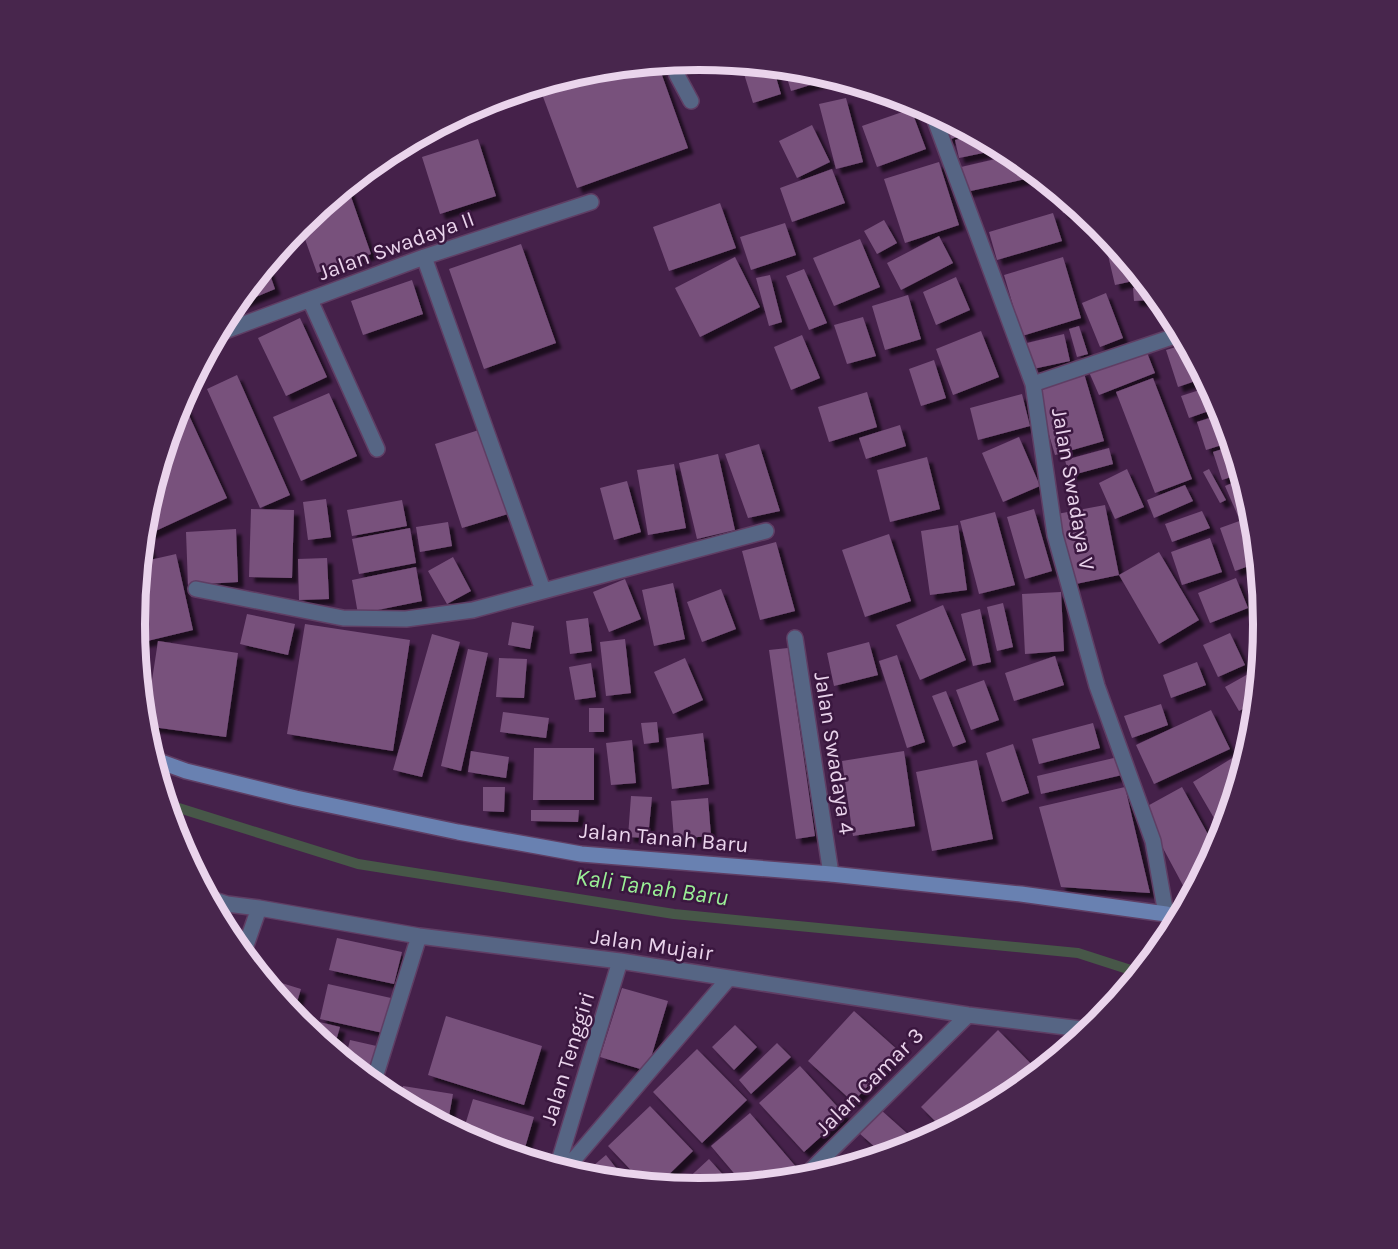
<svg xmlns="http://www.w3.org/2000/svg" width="1398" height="1249" viewBox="0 0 1398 1249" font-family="Karla,sans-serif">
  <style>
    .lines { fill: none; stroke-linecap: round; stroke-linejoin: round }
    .stream { stroke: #475748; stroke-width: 10 }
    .building { fill: #78517c; filter: url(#shadow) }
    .street-casing { stroke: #5f3e64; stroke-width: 18 }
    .secondary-casing { stroke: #5f3e64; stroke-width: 18 }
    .street { stroke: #566584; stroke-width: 15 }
    .secondary { stroke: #6981b1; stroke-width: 15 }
    .labels { text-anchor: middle; stroke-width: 5; stroke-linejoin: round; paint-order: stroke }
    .street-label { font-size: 22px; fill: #ead4ec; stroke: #3a173f }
    .water-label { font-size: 24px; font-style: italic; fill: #9aef96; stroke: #3a173f }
    .rim { fill: none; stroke: #ead4ec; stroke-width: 8 }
  </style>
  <defs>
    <filter id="shadow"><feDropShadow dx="5.5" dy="5.5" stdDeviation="1.5" flood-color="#0009"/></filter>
  </defs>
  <rect width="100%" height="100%" fill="#45214a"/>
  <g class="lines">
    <path class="stream" d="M166 804 358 864 674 914 1078 953 1140 973"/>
  </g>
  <path class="building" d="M699 60 708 61 684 69 681 62Z
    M658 64 688 148 577 188 539 86 589 71Z
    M741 64 773 67 781 94 753 103Z
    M784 68 809 71 833 78 791 91Z
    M846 98 863 162 836 169 819 104Z
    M911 109 926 149 877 167 862 126Z
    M942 117 972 133 947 140Z
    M812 125 830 162 797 178 779 141Z
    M975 135 977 136 1002 149 959 158 955 140Z
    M478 139 496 196 440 214 422 157Z
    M1013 155 1039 176 966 192 961 167Z
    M939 162 959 225 905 243 884 179Z
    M832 169 845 203 792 222 780 188Z
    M348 188 371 254 317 273 300 225 343 190Z
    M1058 192 1075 207 1079 210 1063 213Z
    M720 203 736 248 669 271 653 227Z
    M1053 213 1062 241 997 260 989 232Z
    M884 220 897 243 877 254 864 231Z
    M785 223 796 255 751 270 740 237Z
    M939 236 953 263 901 290 887 263Z
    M860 239 880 287 834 306 813 258Z
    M521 244 556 343 484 369 449 269Z
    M1117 248 1137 273 1142 279 1115 285 1107 251Z
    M735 257 760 307 700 337 675 288Z
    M1063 257 1081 318 1022 336 1004 275Z
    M267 266 275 289 234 306Z
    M804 269 827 323 809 330 786 276Z
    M770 275 782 322 769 326 756 278Z
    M956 277 970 310 936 325 923 292Z
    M412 280 423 314 363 335 351 301Z
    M1149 287 1150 289 1151 300 1134 301 1133 288Z
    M1106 293 1123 338 1100 347 1082 303Z
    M908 295 921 339 885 350 872 306Z
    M863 317 876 356 847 364 834 325Z
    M300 318 327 377 286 396 258 338Z
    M1079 326 1088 354 1077 357 1069 329Z
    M981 331 999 377 953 395 936 349Z
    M1064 334 1070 361 1033 369 1027 343Z
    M802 335 820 378 791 390 774 347Z
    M1186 344 1204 378 1178 387 1166 350Z
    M1146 350 1155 373 1099 395 1089 372Z
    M934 360 946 398 921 406 909 369Z
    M1083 370 1104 441 1055 455 1034 384Z
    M237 375 290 495 260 508 207 389Z
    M1153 378 1192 479 1155 493 1116 392Z
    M1209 387 1220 407 1189 418 1181 396Z
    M867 392 877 427 829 442 818 407Z
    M329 393 357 456 301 481 273 417Z
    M1022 394 1030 426 978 440 970 408Z
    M182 400 227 498 149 534 144 524 145 514 178 408Z
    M1222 414 1231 442 1206 450 1197 422Z
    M900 425 906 446 866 459 859 438Z
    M482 429 508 514 462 528 435 444Z
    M1019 437 1040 486 1003 502 982 453Z
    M759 444 780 511 748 518 725 454Z
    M1232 446 1240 474 1222 480 1213 452Z
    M1109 448 1113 464 1069 476 1065 460Z
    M718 454 735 530 697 539 679 463Z
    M927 457 940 509 890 522 877 470Z
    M674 464 686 528 648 535 637 470Z
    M1127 469 1144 507 1115 519 1099 483Z
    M1209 469 1226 500 1220 503 1203 472Z
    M1242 479 1251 511 1238 516 1225 486Z
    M627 481 641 532 614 540 600 488Z
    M1185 485 1193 501 1154 518 1147 500Z
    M326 499 331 537 308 540 303 502Z
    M402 500 407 526 352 536 347 510Z
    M1105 505 1119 575 1071 585 1057 514Z
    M251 509 294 510 292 578 249 577Z
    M1034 509 1052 571 1025 579 1007 517Z
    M1202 511 1210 528 1172 542 1165 524Z
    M995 512 1015 585 979 594 960 521Z
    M1245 519 1256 553 1257 563 1235 571 1220 528Z
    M448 522 452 546 420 552 416 527Z
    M958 525 967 590 930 595 921 531Z
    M410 528 416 563 359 574 352 539Z
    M236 529 238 582 188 585 186 532Z
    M144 532 151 554 141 557Z
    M889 534 911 601 865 617 842 550Z
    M1210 538 1222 572 1182 585 1171 552Z
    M776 542 795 611 760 620 742 551Z
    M1159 552 1199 620 1159 644 1119 575Z
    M176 554 193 630 139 643 135 624 141 562Z
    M453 557 471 591 447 604 428 571Z
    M327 558 329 599 299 600 298 559Z
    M416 567 422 601 358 614 352 580Z
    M1258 571 1260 592 1251 575Z
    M1236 578 1248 608 1210 623 1198 593Z
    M625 579 641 619 609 632 593 592Z
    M673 583 685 639 654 646 642 590Z
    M721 589 736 629 702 642 687 602Z
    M1061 592 1064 651 1025 654 1022 594Z
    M1003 603 1013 647 997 651 987 607Z
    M943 605 966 660 920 680 896 625Z
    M980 609 991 662 973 666 961 614Z
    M247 614 295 624 288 655 240 644Z
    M588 618 592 651 570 654 566 621Z
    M512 622 534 626 530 649 508 645Z
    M305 624 410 640 393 751 287 734Z
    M1263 627 1262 640 1261 650 1252 633Z
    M1230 633 1245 665 1218 677 1203 645Z
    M432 634 460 642 422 777 393 770Z
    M625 639 631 693 606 696 600 642Z
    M158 641 238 653 226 737 145 726Z
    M869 642 878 675 834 686 827 653Z
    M788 648 815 836 796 839 769 650Z
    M468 649 488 653 461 771 441 766Z
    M897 655 925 742 907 748 879 661Z
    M1055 656 1064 685 1014 701 1005 673Z
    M499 658 527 659 524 698 496 697Z
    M685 658 703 700 673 714 654 672Z
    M1197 662 1206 685 1171 698 1163 675Z
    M591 663 596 697 575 700 569 667Z
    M1259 668 1256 702 1239 711 1225 687Z
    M984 680 999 720 971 730 956 690Z
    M946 691 966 742 953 747 932 696Z
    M1161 704 1168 725 1132 738 1124 716Z
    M589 708H604V732H589Z
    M1211 710 1230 749 1154 784 1136 745Z
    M503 712 549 718 546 738 500 732Z
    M657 722 659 742 644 744 641 723Z
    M1093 723 1100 748 1039 764 1032 739Z
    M703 733 709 784 672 789 666 738Z
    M632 740 636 783 611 785 606 743Z
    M1013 744 1029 793 1002 802 986 753Z
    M534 748H594V800H533Z
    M471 751 509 757 506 778 468 772Z
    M904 751 915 826 853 836 842 761Z
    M1239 754 1244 763 1230 808 1214 818 1193 782Z
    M1118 757 1122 775 1041 794 1037 776Z
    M977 760 993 839 932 851 916 772Z
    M483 787H505L504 812 483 811Z
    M1125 787 1150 893 1061 887 1039 807Z
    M1182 787 1216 849 1197 885 1186 891 1142 809Z
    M631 796 652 797 648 838 628 837Z
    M708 798 711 836 674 839 671 801Z
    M531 810H579L578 822 531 821Z
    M1228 815V816L1224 828 1220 820Z
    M337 938 402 952 394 984 329 970Z
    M262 977 301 989 293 1015 266 982Z
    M328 984 391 998 383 1033 320 1019Z
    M622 988 668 1001 647 1071 600 1057Z
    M854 1011 900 1052 853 1102 808 1061Z
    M446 1016 542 1046 524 1105 428 1075Z
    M307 1019 340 1027 333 1051 305 1028Z
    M735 1025 757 1047 734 1070 712 1047Z
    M998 1030 1039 1072 1012 1094 944 1130 921 1107Z
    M350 1040 381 1047 373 1075 358 1072 345 1060Z
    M777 1043 791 1057 751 1094 739 1080Z
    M697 1049 747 1100 702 1143 653 1092Z
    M800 1066 845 1115 804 1152 759 1103Z
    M403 1086 453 1094 447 1127 401 1102Z
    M473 1099 534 1117 522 1158 483 1146 462 1135Z
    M650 1106 693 1151 658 1185 644 1184 608 1146Z
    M881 1110 919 1144 884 1155 859 1133Z
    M750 1113 797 1168 782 1181 744 1185 711 1146Z
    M606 1155 627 1182 589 1178 581 1176Z
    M709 1159 733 1186 699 1189 685 1188 682 1184Z"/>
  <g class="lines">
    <defs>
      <path id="street" d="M673 63 677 75 691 101
        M932 112 1033 384 1055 535 1097 686 1153 841 1166 914
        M424 257 543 590
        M310 300 377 449
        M217 334 424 257 591 202
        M1033 384 1181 334
        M196 589 343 618 406 619 473 610 766 531
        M795 638 831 874
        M208 898 227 904 259 908 419 936 620 961 968 1015 1090 1030
        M243 954 259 908
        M373 1084 419 936
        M557 1168 620 961
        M564 1171 729 978
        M802 1179 968 1015"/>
      <path id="secondary" d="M153 759 186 771 296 798 458 832 581 854 831 874 1021 894 1166 914 1179 918"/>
    </defs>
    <use href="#street" class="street-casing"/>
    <use href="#secondary" class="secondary-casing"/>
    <use href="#street" class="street"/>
    <use href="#secondary" class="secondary"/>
  </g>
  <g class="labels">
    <g class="street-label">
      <text transform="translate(396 245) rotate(-20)" y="8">Jalan Swadaya II</text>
      <text transform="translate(1074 489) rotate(80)" y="8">Jalan Swadaya V</text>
      <text transform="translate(835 753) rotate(81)" y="8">Jalan Swadaya 4</text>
      <text transform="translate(664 837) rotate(5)" y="8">Jalan Tanah Baru</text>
      <text transform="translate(652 944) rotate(8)" y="8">Jalan Mujair</text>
      <text transform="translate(567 1058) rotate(-73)" y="8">Jalan Tenggiri</text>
      <text transform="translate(869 1081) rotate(-45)" y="8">Jalan Camar 3</text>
    </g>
    <g class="water-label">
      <text transform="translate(652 887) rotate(8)" y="8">Kali Tanah Baru</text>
    </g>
  </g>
  <path d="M0 0H1398V1249H0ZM145 624a554 554 0 1 1 1108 0a554 554 0 1 1-1108 0Z" fill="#48264d" fill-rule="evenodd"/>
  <path class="rim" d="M145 624a554 554 0 1 1 1108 0a554 554 0 1 1-1108 0Z"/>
</svg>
